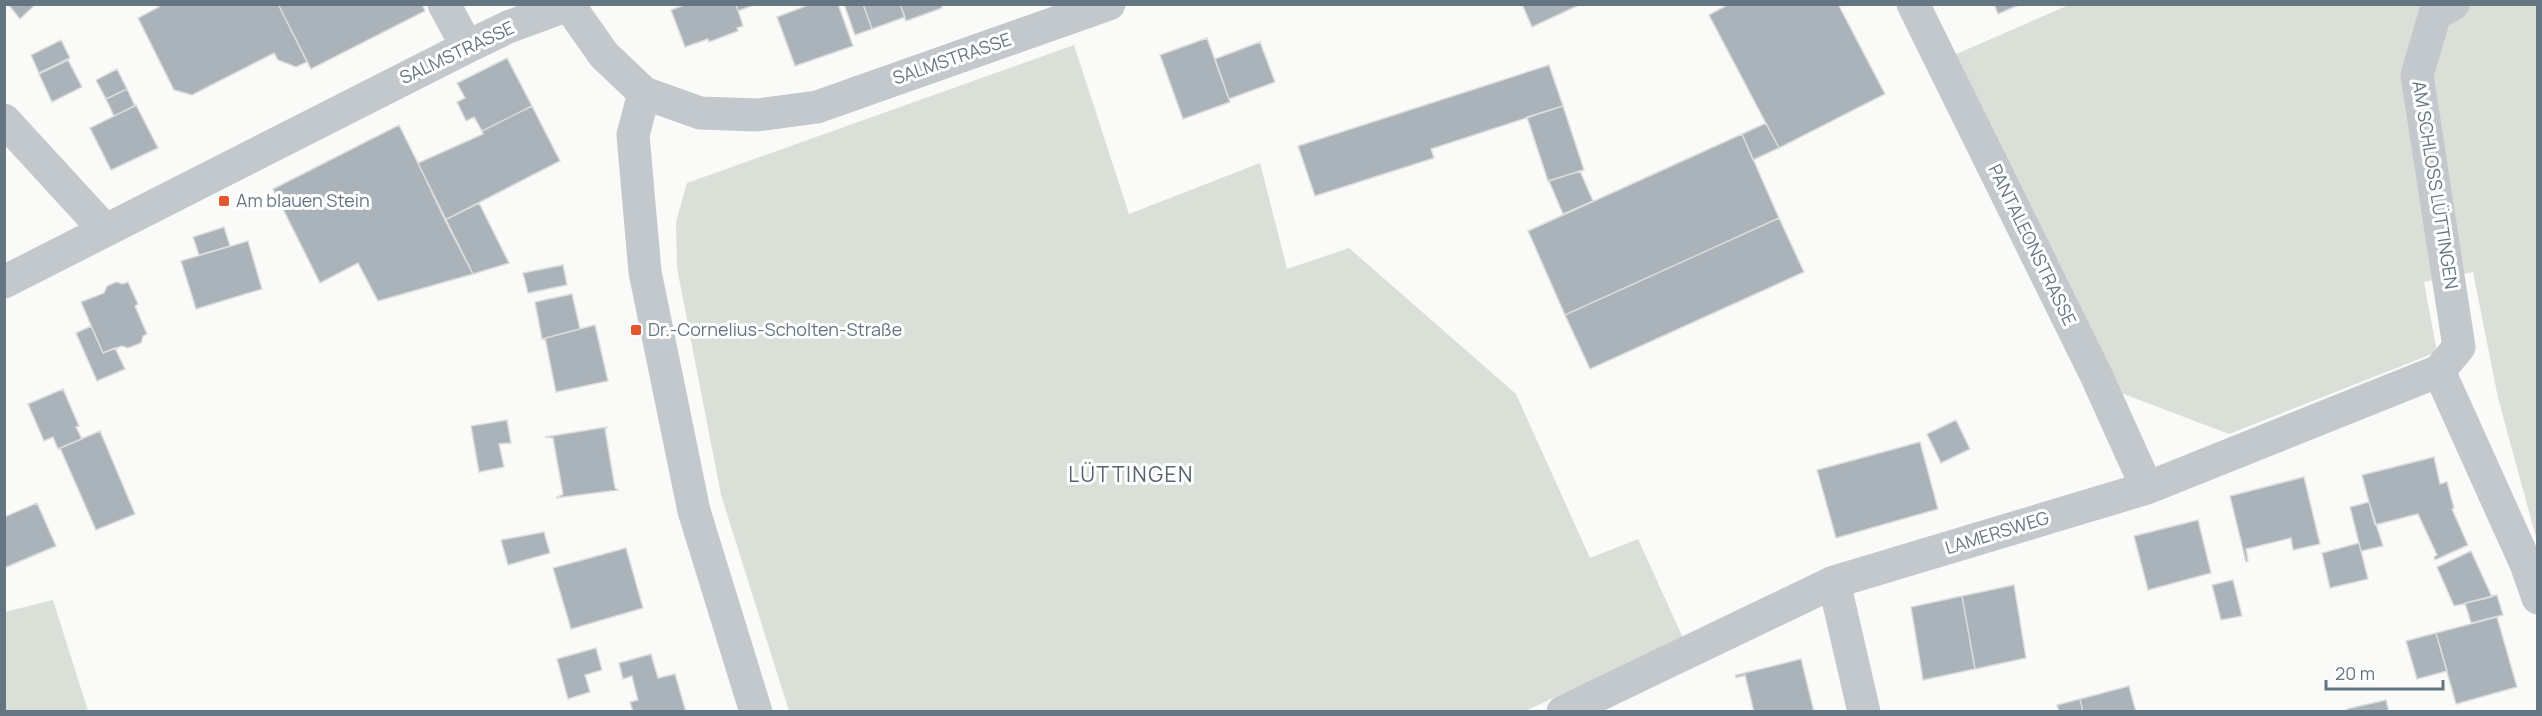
<svg xmlns="http://www.w3.org/2000/svg" width="2542" height="716" viewBox="0 0 2542 716" font-family="Manrope,sans-serif">
  <style>
    .green { fill: #dadfd7 }
    .building { fill: #aab3b9; stroke: #dcdcda; stroke-width: 1.5 }
    .lines { fill: none; stroke-linecap: round; stroke-linejoin: round }
    .minor { stroke: #c3c8cc; stroke-width: 33 }
    .poi-dot { fill: #e4572e; stroke: #fff; stroke-width: 2 }
    .labels { text-anchor: middle; stroke-width: 6; stroke-linejoin: round; paint-order: stroke }
    .street-label { font-size: 18px; fill: #657683; stroke: #fff }
    .poi-label { font-size: 18px; fill: #657683; stroke: #fff; text-anchor: start }
    .quarter-label { font-size: 21px; letter-spacing: 1.5px; fill: #57646e; stroke: #fff }
  </style>
  <rect width="100%" height="100%" fill="#fafaf8"/>
  <path class="green" d="M2069 5H2537V541L2498 398 2473 272 2424 282 2437 352 2229 434 2121 393 1954 55Z
    M1074 45 1129 214 1260 163 1287 269 1349 248 1516 394 1590 558 1638 539 1683 638 1525 711H789L721 495 677 268 676 222 687 183Z
    M53 600 88 711H5V612Z"/>
  <path class="building" d="M8 4H36L20 19Z
    M158 4H278L307 62 296 67 278 60 274 53 192 95 174 90 138 18 159 7Z
    M278 4H422L425 11 311 69Z
    M687 4H736L743 26 737 28 738 31 709 42 708 39 685 47 671 10Z
    M736 4H754V5L738 11Z
    M811 4H838L853 46 795 66 777 17Z
    M844 4H863L872 29 855 35Z
    M863 4H900L905 17 872 29Z
    M900 4H941L942 8 906 21Z
    M1522 4H1577V6L1532 27Z
    M1729 4H1838L1885 94 1779 148 1709 15Z
    M1994 4H2021L1998 14Z
    M1207 38 1230 102 1183 119 1160 55Z
    M61 40 70 58 39 73 31 55Z
    M1260 42 1275 82 1229 99 1215 59Z
    M507 58 532 106 482 131 474 117 466 121 457 102 465 98 457 83Z
    M68 60 82 87 52 102 39 74Z
    M1549 65 1563 106 1431 149 1434 158 1315 196 1298 146Z
    M117 69 127 89 106 99 96 80Z
    M127 89 135 106 114 116 106 99Z
    M136 105 158 148 111 170 90 128Z
    M532 106 560 161 445 220 418 163 483 134 482 131Z
    M1563 106 1584 170 1548 181 1527 117Z
    M1766 123 1779 148 1753 160 1742 134Z
    M399 125 473 274 378 301 358 263 320 283 273 189Z
    M1742 134 1779 218 1565 315 1528 231Z
    M1580 171 1593 201 1563 214 1549 181Z
    M479 203 509 263 473 274 445 220Z
    M1779 218 1804 272 1590 369 1565 315Z
    M224 227 230 246 199 255 193 237Z
    M248 241 262 289 196 309 181 261Z
    M563 265 567 285 528 293 523 273Z
    M116 282 123 284 128 282 138 304 135 306 147 334 143 336 141 343 128 348 122 346 103 353 81 302 104 293 107 286Z
    M572 294 580 329 542 339 535 302Z
    M595 325 608 381 556 392 545 338Z
    M91 326 103 353 115 348 125 369 97 381 76 333Z
    M63 389 79 426 76 427 82 439 58 449 53 437 44 441 28 404Z
    M507 420 511 443 499 444 504 467 479 472 471 426Z
    M1956 420 1970 449 1941 463 1927 434Z
    M607 427 605 429 615 488 618 490 556 498 563 494 553 438 545 437Z
    M100 431 135 514 96 530 60 448Z
    M1920 442 1938 509 1836 538 1817 470Z
    M2434 457 2440 484 2447 482 2454 508 2452 509 2468 545 2435 560 2434 557 2437 555 2418 514 2375 525 2362 475Z
    M2304 477 2320 544 2293 550 2291 538 2246 549 2248 561 2246 562 2230 496Z
    M2369 502 2383 546 2361 551 2350 507Z
    M37 503 56 546 4 568V517Z
    M2198 520 2211 573 2148 590 2134 536Z
    M544 532 550 553 508 565 501 540Z
    M2359 543 2368 579 2330 588 2322 553Z
    M626 548 643 608 571 629 553 568Z
    M2471 551 2492 597 2454 606 2437 567Z
    M2233 580 2242 616 2221 620 2212 585Z
    M2014 585 2026 658 1975 669 1962 596Z
    M2497 595 2503 615 2471 623 2465 603Z
    M1962 596 1975 669 1923 680 1911 607Z
    M2497 617 2517 687 2456 704 2436 633Z
    M2436 633 2447 671 2417 679 2406 641Z
    M596 648 602 670 585 675 590 692 568 699 557 659Z
    M651 654 658 678 675 674 686 712H633L630 702 638 700 632 676 623 679 619 663Z
    M1801 659 1814 712H1754L1745 675 1736 678V675Z
    M2129 686 2136 712H2083L2080 699Z
    M2080 699 2083 712H2059L2057 705Z
    M2386 700 2389 712H2348L2347 709Z"/>
  <g class="lines">
    <path class="minor" d="M444 4 467 47
      M568 4 604 55 644 93 700 113 757 115 817 107 1109 4
      M1913 4 2096 375 2147 488
      M644 93 633 135 645 272 694 511 756 712
      M4 120 105 230
      M4 282 467 47 508 27 568 5
      M2439 371 2526 564 2538 598
      M1834 582 1864 712
      M1563 712 1834 582 2147 488 2439 371 2459 347 2417 75 2435 14 2453 4"/>
  </g>
  <g class="poi-dot">
    <rect x="218" y="195" width="12" height="12" rx="3"/>
    <rect x="630" y="324" width="12" height="12" rx="3"/>
  </g>
  <g class="labels">
    <g class="street-label">
      <text transform="translate(457 53) rotate(-25)" y="6">SALMSTRASSE</text>
      <text transform="translate(952 59) rotate(-19)" y="6">SALMSTRASSE</text>
      <text transform="translate(2435 185) rotate(81)" y="6">AM SCHLOSS LÜTTINGEN</text>
      <text transform="translate(2032 245) rotate(64)" y="6">PANTALEONSTRASSE</text>
      <text transform="translate(1997 533) rotate(-17)" y="6">LAMERSWEG</text>
    </g>
    <g class="poi-label">
      <text x="236" y="207">Am blauen Stein</text>
      <text x="648" y="336">Dr.-Cornelius-Scholten-Straße</text>
    </g>
    <g class="quarter-label">
      <text x="1131" y="482">LÜTTINGEN</text>
    </g>
  </g>
  <rect width="2542" height="716" fill="none" stroke="#657683" stroke-width="12"/>
  <path d="M2326 680v9h117v-9" fill="none" stroke="#657683" stroke-width="3"/>
  <text x="2335" y="680" font-size="18" fill="#657683" stroke="#ffffff" stroke-width="4.5" paint-order="stroke">20 m</text>
</svg>
